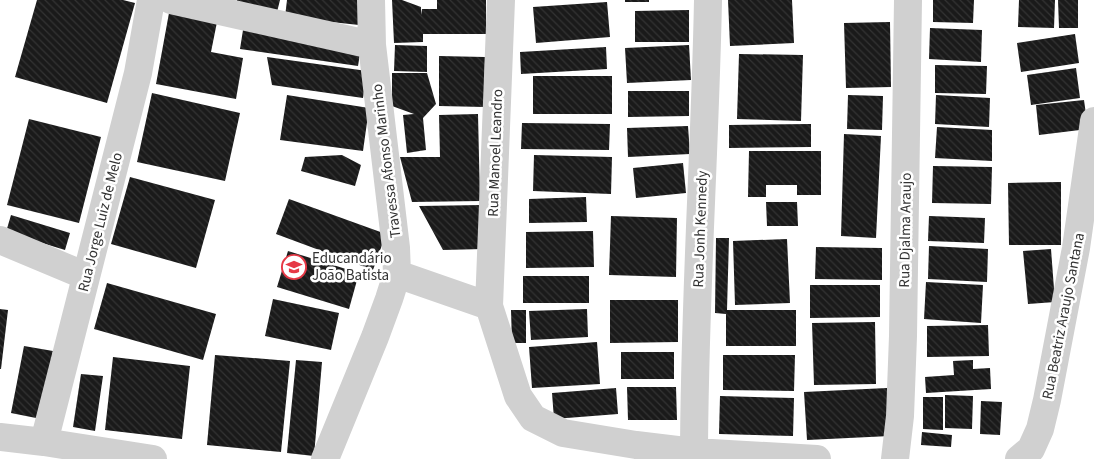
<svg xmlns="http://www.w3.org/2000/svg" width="1094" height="459" viewBox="0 0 1094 459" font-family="'Source Sans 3',sans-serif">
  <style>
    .building { fill: url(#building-back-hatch) }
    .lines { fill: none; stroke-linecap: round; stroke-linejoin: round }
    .minor { stroke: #d0d0d0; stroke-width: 28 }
    .labels { text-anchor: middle; stroke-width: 5; stroke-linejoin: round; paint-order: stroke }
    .street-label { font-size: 15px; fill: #333; stroke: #fff }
    .poi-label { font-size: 15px; fill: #333; stroke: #fff; text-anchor: start }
  </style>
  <defs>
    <pattern id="building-back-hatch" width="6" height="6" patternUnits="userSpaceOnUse" patternTransform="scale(1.25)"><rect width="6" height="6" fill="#1a1a1a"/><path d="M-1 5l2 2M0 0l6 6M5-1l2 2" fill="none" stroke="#333"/></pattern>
  </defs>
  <rect width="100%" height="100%" fill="#fff"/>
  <path class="building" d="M37 0H123L135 3 107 103 15 77Z
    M237 0H280L277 12 236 4Z
    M287 0H361L359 25 285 17Z
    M392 0H402L421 7V15L422 9H437V0H486V34H423V42L394 43Z
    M625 0H649V2H625Z
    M728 0H792L794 43 730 46Z
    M933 0H974L973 23 933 22Z
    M1019 0H1055L1054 28 1018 27Z
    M1058 0H1078V28H1059Z
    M607 2 610 37 536 43 533 7Z
    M689 10V42H635V11Z
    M169 13 217 22 211 52 243 58 236 99 156 84Z
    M890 22 891 87 846 88 844 23Z
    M930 28 982 30 981 62 929 59Z
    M243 30 361 47 358 66 240 49Z
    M1075 34 1079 63 1021 72 1017 43Z
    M395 45 427 46V72L394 71Z
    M689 45 691 80 627 83 625 48Z
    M606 47 607 69 521 74 520 52Z
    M739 54 803 55 801 121 737 119Z
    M439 56 485 57 484 107 439 106Z
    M267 57 367 71 363 98 272 85Z
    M935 65 987 66 986 94 935 93Z
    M1076 68 1080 98 1031 105 1027 75Z
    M392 73H427L436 104 423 118 426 150 407 153 403 115 414 114 392 106Z
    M533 76H612V114H533Z
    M628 91H689V116L628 117Z
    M152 93 240 113 225 181 137 162Z
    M287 95 369 108 363 151 280 140Z
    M848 95 883 96 882 130 847 129Z
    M936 95 990 98 989 127 935 124Z
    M1084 100 1088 129 1039 135 1036 105Z
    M478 114 480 201 412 202 400 157H440L439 115Z
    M29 119 101 137 79 223 7 205Z
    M522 123 610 124 609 150 521 149Z
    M811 124V147L729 148V125Z
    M688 126 690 154 628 157 627 128Z
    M937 127 992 130V161L935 158Z
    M844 134 881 136 876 238 841 236Z
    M749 151H821V195H797V185H766V197H748Z
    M342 155 361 165 355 186 301 171 305 157Z
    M534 155 612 157 611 194 533 191Z
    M683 163 686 193 636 198 633 168Z
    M933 166 992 167 991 204 932 203Z
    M130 177 215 200 196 268 111 244Z
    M1061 182V245H1009L1008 183Z
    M586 197 587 222 529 223V199Z
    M289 199 386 234 373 270 276 234Z
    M766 202H797L798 226H767Z
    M482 205 483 249 443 250 419 206Z
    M11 215 70 233 65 250 6 232Z
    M611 216 677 218 676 277 609 275Z
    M929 216 985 218 984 243 928 241Z
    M593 231 594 267 526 268V232Z
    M716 238H729L727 310H796V346H726V314L715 313Z
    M787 239 790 303 735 305 733 241Z
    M929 246 988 249 987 282 928 279Z
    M816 247 882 248V280L815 279Z
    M1051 249 1055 302 1028 304 1023 251Z
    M288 251 359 273 349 309 277 287Z
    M523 276H589V303H523Z
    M926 282 983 285 981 323 924 319Z
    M107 283 216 314 203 360 94 329Z
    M810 285H880V317L810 318Z
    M273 299 339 313 331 350 265 336Z
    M610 300H678V342L610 343Z
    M0 309 8 310 1 369H0Z
    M587 309 588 337 531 340 529 311Z
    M511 310H526V343H512Z
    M875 322 876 384 814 385 812 323Z
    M988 325 989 356 927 357V326Z
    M597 342 600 384 532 388 529 347Z
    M24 346 53 351 41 419 11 413Z
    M621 352H674V379H621Z
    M215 355 290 361 281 452 207 445Z
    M723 355H795L794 391 723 390Z
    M113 357 190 366 182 439 105 430Z
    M296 360 322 362 314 456 287 453Z
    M973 360V369L990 368 991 389 926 393 925 377 954 375 953 361Z
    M81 374 103 376 95 431 73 427Z
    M627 387H676L677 420H628Z
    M616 388 618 414 554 419 552 393Z
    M887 388 890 436 807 440 804 392Z
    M945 395 973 396 972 429 945 428Z
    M720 396 794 398 793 436 719 434Z
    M923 397H943V430L923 429Z
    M981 401 1002 402 1000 435 980 434Z
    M922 432 952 435 951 447 921 445Z"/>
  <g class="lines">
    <path class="minor" d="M171 0 372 45
      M0 240 86 276
      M397 274 489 306 518 396 533 418 563 433 636 445 694 452 817 459
      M489 306 501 0
      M0 437 44 442 153 459
      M44 442 138 73 151 0
      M325 459 375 337 389 299 397 274 396 248 372 45 371 0
      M694 459C694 306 705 153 708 0
      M895 459 900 416 903 336 908 0
      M1019 459 1031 449 1040 429 1047 400 1076 248 1094 121"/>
  </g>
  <defs>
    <symbol id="school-ring" viewBox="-11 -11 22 22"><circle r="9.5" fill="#fff" stroke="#e63946" stroke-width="1.5"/><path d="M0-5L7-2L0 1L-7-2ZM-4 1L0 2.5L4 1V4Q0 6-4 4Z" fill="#e63946"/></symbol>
  </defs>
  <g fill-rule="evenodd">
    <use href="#school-ring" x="280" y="253" width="28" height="28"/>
  </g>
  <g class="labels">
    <g class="street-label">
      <text transform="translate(495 153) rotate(-88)" y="5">Rua Manoel Leandro</text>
      <text transform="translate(386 161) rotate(-97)" y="5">Travessa Afonso Marinho</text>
      <text transform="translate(100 222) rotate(-76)" y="5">Rua Jorge Luiz de Melo</text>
      <text transform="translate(700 229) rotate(-88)" y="5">Rua Jonh Kennedy</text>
      <text transform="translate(905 230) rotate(-89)" y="5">Rua Djalma Araujo</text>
      <text transform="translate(1063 316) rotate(-79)" y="5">Rua Beatriz Araujo Santana</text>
    </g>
    <g class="poi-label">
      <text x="312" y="263">Educandário<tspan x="312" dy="17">João Batista</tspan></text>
    </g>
  </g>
</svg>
